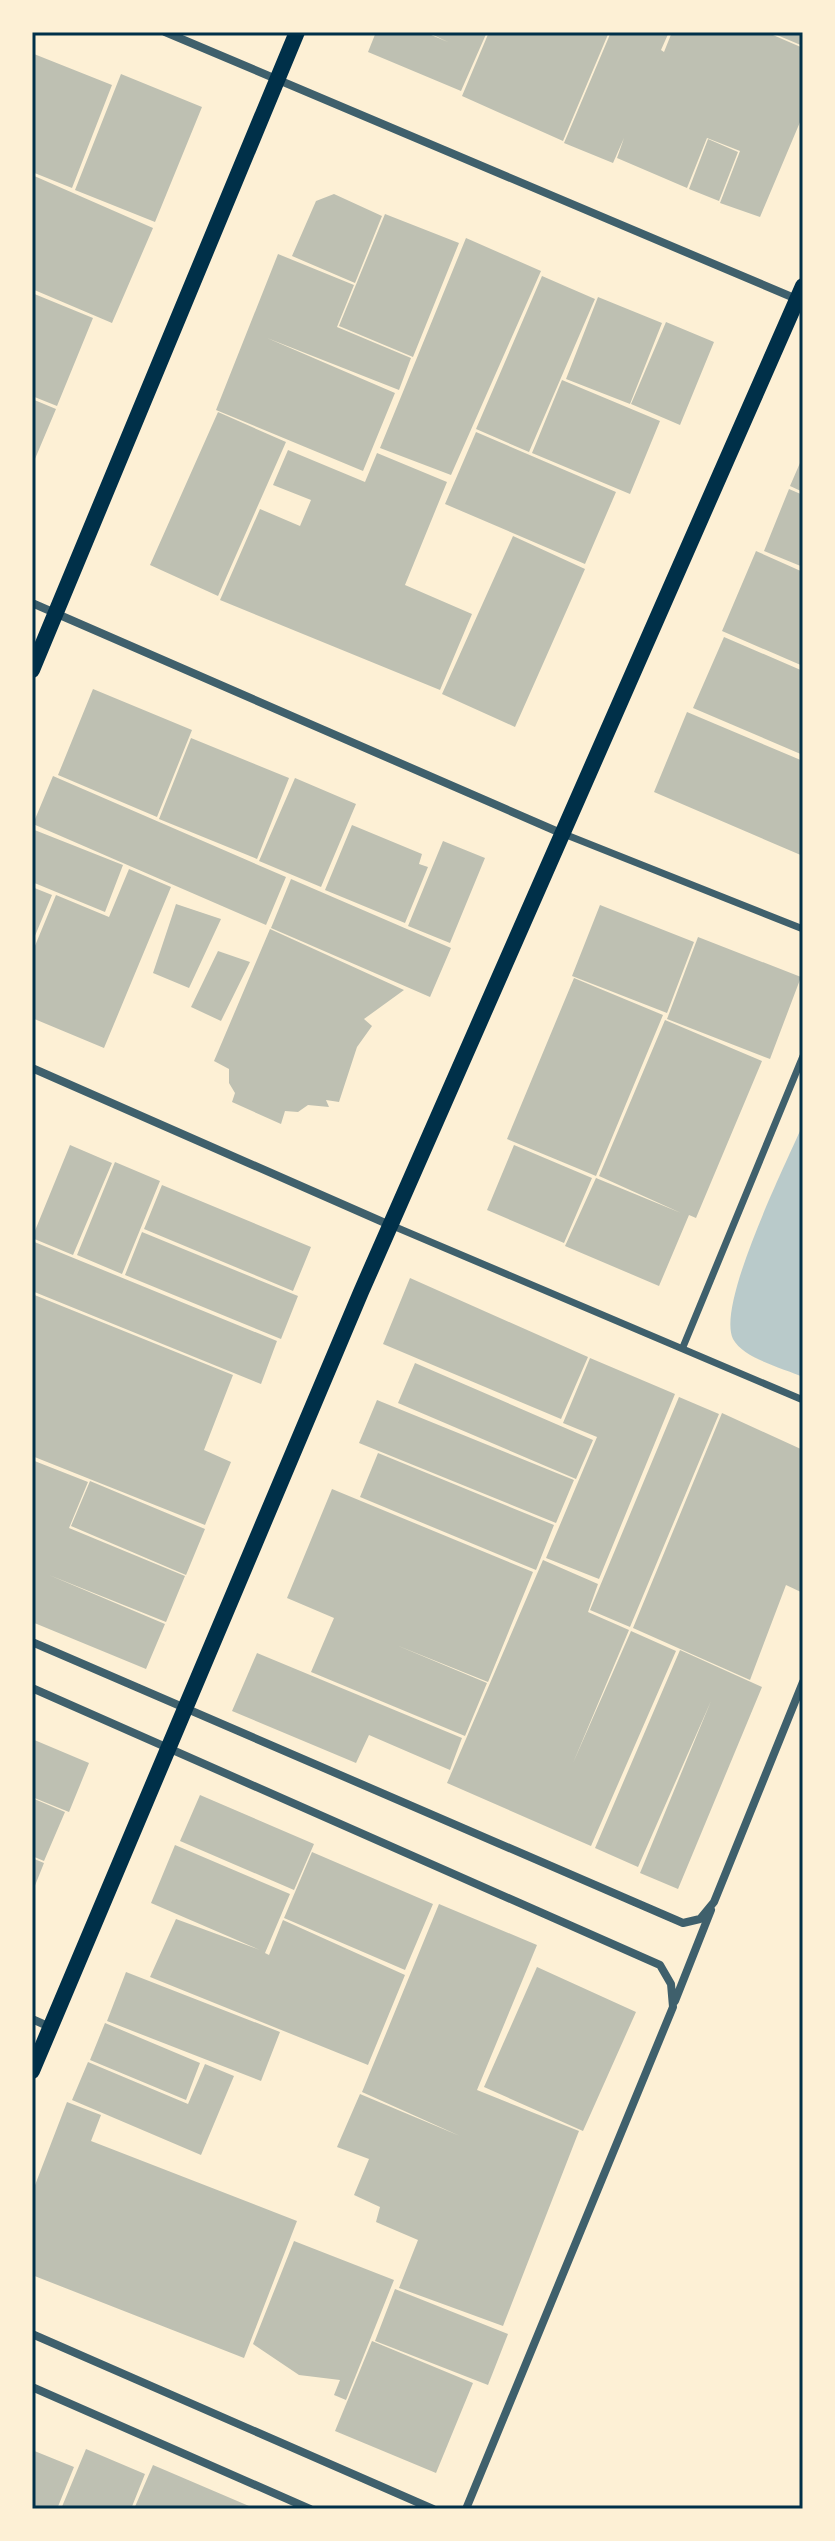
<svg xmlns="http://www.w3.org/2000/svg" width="835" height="2541" viewBox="0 0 835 2541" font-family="'Alegreya Sans',sans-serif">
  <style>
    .green { fill: #b9caca }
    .building { fill: #bec0b2 }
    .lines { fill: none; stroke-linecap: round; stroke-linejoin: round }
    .pedestrian { stroke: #3f606c; stroke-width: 7 }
    .minor { stroke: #3f606c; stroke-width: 8 }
    .secondary { stroke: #003049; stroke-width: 16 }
    .neatline { fill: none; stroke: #003049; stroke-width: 3 }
  </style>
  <rect width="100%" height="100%" fill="#fdf0d5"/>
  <path class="green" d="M803 1124V1377C783 1368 744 1359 733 1339 716 1304 786 1164 803 1124Z"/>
  <path class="building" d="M376 32H424L448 42 427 32H487L461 91 368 52Z
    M489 32H609L563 141 462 96Z
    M611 32H669L661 50 664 52 672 32H766L803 48V115L760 217 720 203 740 151 707 138 687 188 617 158 624 138 613 163 564 143Z
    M770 32H803V46Z
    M34 54 112 85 72 188 32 172Z
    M121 74 202 107 155 222 75 190Z
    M708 139 738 152 719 201 689 189Z
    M32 175 153 228 112 323 32 289Z
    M334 194 382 216 355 283 292 256 316 201Z
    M385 214 459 243 413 357 339 326Z
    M466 238 541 271 451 475 380 448Z
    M278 254 354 285 337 327 411 358 399 390 267 338 395 393 363 471 216 410Z
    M542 276 595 299 529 452 476 429Z
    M32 293 93 318 57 406 32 396Z
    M598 297 662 323 630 404 566 379Z
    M666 322 714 342 680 425 631 404Z
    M562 380 660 421 630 494 532 453Z
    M32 399 56 409 32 466Z
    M218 412 286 442 218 596 150 565Z
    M476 432 616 492 585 564 445 504Z
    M288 450 365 482 377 453 447 482 405 585 472 614 440 690 220 600 260 509 300 526 311 500 273 485Z
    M803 456V492L790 486Z
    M789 489 803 495V567L764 551Z
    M513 536 585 569 515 727 442 694Z
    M756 551 803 572V666L722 631Z
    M724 637 803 671V755L693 708Z
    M93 689 192 730 157 817 58 775Z
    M687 712 803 761V856L654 792Z
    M191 738 289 778 257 859 159 819Z
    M53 776 286 877 266 925 33 824Z
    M295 778 356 804 321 887 259 861Z
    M352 825 422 854 419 864 428 867 405 923 325 890Z
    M32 829 123 865 105 912 32 882Z
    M443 841 485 858 450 943 408 926Z
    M129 869 171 887 104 1048 32 1018V953L56 895 109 917Z
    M291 879 451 948 430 997 271 928Z
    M32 887 52 895 32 943Z
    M176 904 221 919 189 988 153 973Z
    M600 905 694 942 667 1013 572 976Z
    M270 929 404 990 364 1019 372 1026 357 1047 339 1102 326 1100 329 1107 308 1105 298 1112 285 1111 281 1124 232 1102 235 1093 229 1083V1069L214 1061Z
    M698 937 801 977 770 1059 667 1019Z
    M218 951 250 962 221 1021 191 1007Z
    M574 978 663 1015 596 1176 507 1139Z
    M665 1020 762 1061 696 1218 689 1215 659 1286 565 1246 596 1178 681 1213 599 1176Z
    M70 1145 112 1163 73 1255 32 1238Z
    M514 1145 592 1178 564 1243 487 1210Z
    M115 1162 160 1181 122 1274 77 1255Z
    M162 1185 311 1247 293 1291 144 1229Z
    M142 1232 298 1296 281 1339 125 1275Z
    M32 1241 277 1341 261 1384 32 1291Z
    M410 1278 588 1357 561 1419 383 1344Z
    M32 1294 233 1375 204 1450 231 1462 205 1525 32 1456Z
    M590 1358 675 1394 599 1579 546 1558 597 1437 563 1423Z
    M415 1363 593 1440 576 1479 398 1403Z
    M679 1397 719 1414 630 1627 590 1610Z
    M377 1400 574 1480 556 1523 359 1443Z
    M722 1413 803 1450V1593L786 1585 750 1680 633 1628Z
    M378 1453 554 1525 536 1570 360 1497Z
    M32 1460 88 1482 69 1528 185 1576 166 1622 49 1575 165 1624 146 1669 32 1622 35 1612 32 1611Z
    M90 1481 205 1529 186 1575 71 1526Z
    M332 1489 533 1572 488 1682 396 1645 487 1683 465 1736 311 1672 334 1618 287 1598Z
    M543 1560 598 1584 588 1612 629 1630 573 1763 631 1631 676 1651 591 1846 447 1783Z
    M680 1650 762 1687 678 1889 640 1873 711 1701 638 1867 595 1848Z
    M257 1653 462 1738 450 1770 369 1735 356 1763 232 1711Z
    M32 1739 89 1763 69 1812 32 1797Z
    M200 1795 314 1844 294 1890 180 1841Z
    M32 1798 65 1812 44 1861 32 1856Z
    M175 1845 290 1894 265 1953 269 1955 283 1920 405 1975 368 2065 150 1977 176 1919 260 1950 151 1903Z
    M312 1852 433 1904 405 1970 284 1918Z
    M32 1858 44 1863 32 1893Z
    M439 1904 537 1945 477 2090 579 2131 503 2326 399 2288 418 2240 376 2222 380 2207 354 2195 369 2159 337 2147 360 2094 460 2136 362 2092Z
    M537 1967 636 2012 583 2131 484 2087Z
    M126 1972 280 2032 261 2081 107 2021Z
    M105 2023 200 2063 186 2100 90 2060Z
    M88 2062 188 2104 205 2064 234 2076 201 2155 72 2100Z
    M67 2102 101 2115 91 2141 297 2221 244 2358 32 2275V2193Z
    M294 2241 394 2280 346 2400 334 2395 340 2380 299 2375 253 2344Z
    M395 2289 508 2334 488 2385 375 2341Z
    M372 2341 473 2383 436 2473 335 2431Z
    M86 2449 145 2474 131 2509H61Z
    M32 2450 74 2467 57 2509H32Z
    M153 2465 256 2509H134Z"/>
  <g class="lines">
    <path class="pedestrian" d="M564 834 803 929
      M393 1226 803 1400
      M683 1347 803 1056"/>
    <path class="minor" d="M165 32 799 300
      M32 603 563 834
      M32 1068 392 1226
      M32 1642 683 1923 700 1919 714 1902 803 1682
      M32 1688 660 1965 671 1984 673 2007 466 2509
      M675 2001 711 1910
      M32 2019 50 2027
      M32 2334 433 2509
      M32 2387 310 2509"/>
    <path class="secondary" d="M32 670 297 32
      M32 2071 361 1292 803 286"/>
  </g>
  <rect width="835" height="2541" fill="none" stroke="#fdf0d5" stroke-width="68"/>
  <rect x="34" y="34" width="767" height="2473" class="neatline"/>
</svg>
